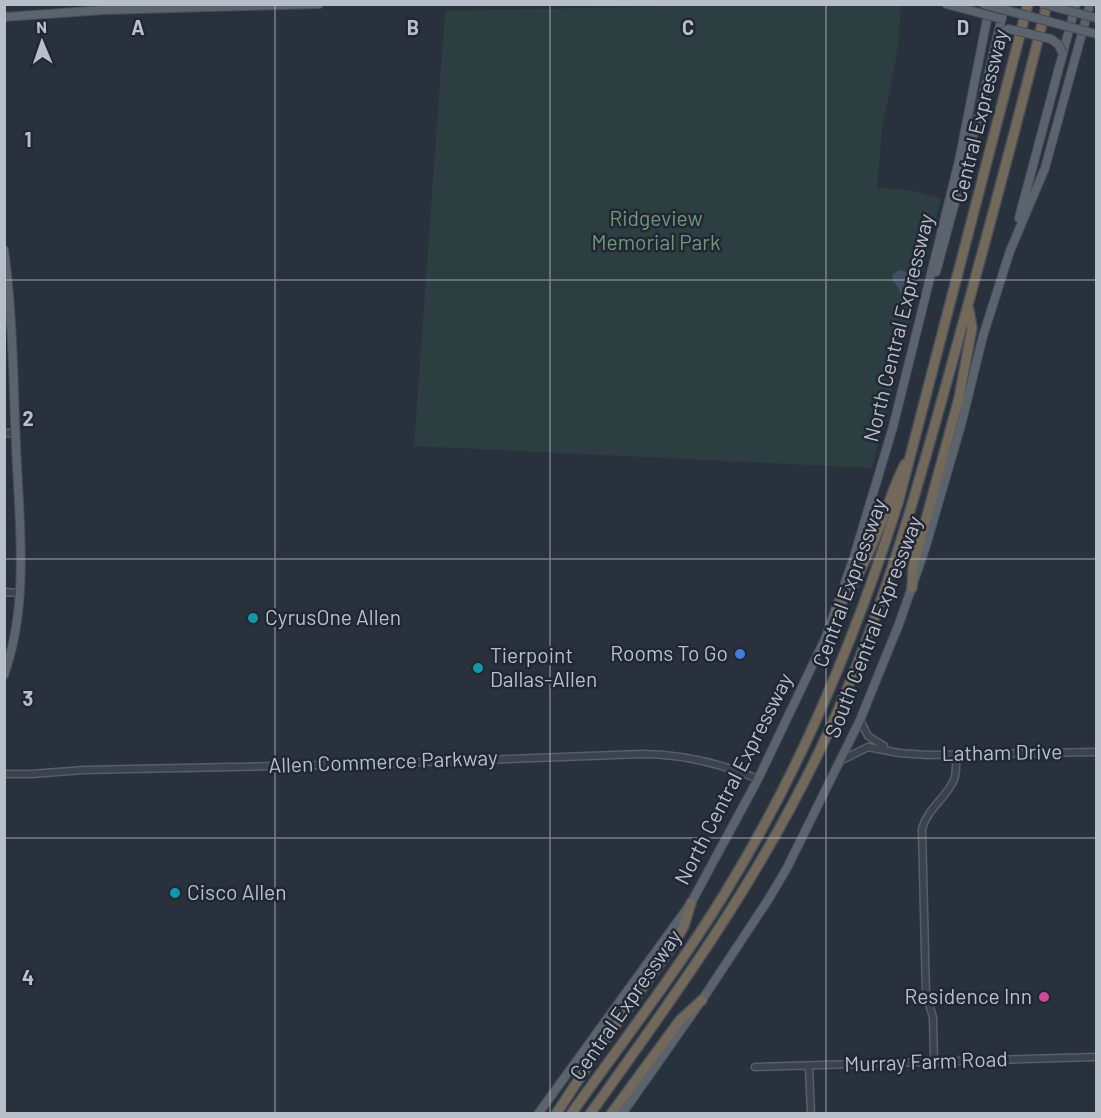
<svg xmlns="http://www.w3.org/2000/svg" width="1101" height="1118" viewBox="0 0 1101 1118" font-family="Barlow,sans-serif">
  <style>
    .green { fill: #2c3e3f }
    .water { fill: #414f64 }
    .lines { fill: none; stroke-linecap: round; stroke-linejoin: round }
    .minor-casing { stroke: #575e68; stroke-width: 9 }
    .major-casing { stroke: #464c57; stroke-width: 10 }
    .highway-casing { stroke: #474e58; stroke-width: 12 }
    .minor { stroke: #3c434d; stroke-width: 6 }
    .major { stroke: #5b636d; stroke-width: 8 }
    .highway { stroke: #72695a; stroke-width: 9 }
    .major-bridge-casing { stroke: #464c57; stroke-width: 10; stroke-linecap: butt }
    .major-bridge { stroke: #5b636d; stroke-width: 8 }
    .grid { fill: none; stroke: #b9bfc8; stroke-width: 1.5; stroke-opacity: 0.55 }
    .culture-dot { fill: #0f9aa8; stroke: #212833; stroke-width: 2 }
    .shop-dot { fill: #3f7fe0; stroke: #212833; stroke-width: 2 }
    .hotel-dot { fill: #d1479c; stroke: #212833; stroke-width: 2 }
    .labels { text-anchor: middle; stroke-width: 5; stroke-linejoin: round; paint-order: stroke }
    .street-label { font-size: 21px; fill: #b9bfc8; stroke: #212833 }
    .park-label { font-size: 21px; fill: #73967b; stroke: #212833 }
    .poi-label { font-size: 21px; fill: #b9bfc8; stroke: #212833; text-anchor: start }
    .grid-label { font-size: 20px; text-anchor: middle; font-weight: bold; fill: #b9bfc8; stroke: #212833; stroke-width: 5; stroke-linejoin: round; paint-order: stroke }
  </style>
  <rect width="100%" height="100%" fill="#29313d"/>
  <path class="green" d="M720 5H901L898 48 882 129 877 188 910 190 941 199 872 468 414 446 445 11Z"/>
  <path class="water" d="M900 270 912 274 915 278 911 301 907 304 901 303 900 290 892 280 893 274Z"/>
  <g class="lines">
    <defs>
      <path id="minor" d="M4 433H15
        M4 592 20 593
        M860 720 868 736 884 746
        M842 760 868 747 899 753 928 755 1096 752
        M4 774H31L84 770 373 764 642 754C683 754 720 763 758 779
        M934 1062 933 1017 926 994 922 829C927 809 946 798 954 780 957 772 956 763 956 755
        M809 1066 811 1114
        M755 1067 1096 1057"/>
      <path id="major" d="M4 17 104 10 319 4
        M1019 218 1076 4
        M4 250C13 314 13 380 16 445 19 521 30 602 4 675
        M936 272 978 118 1005 4
        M538 1114 691 903 758 779 825 639 853 560 893 427 959 161 990 4
        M622 1114 702 1000 768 900 787 868 860 720 899 624 925 549 961 425 983 336 1010 251 1045 168 1090 4"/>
      <path id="highway" d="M912 588 913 567 959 398 972 328 969 310
        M836 610C856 583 869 553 882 522 889 502 895 483 905 464
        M556 1114 598 1050 673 945 684 926 691 903
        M571 1114C623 1041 678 970 725 893 800 771 855 640 898 503L1028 4
        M590 1114C674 997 755 885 818 754 881 623 917 491 955 352 987 236 1018 121 1047 4
        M611 1114 680 1020 702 1000"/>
    </defs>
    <use href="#minor" class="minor-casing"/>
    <use href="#major" class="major-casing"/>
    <use href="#highway" class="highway-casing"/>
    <use href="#minor" class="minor"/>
    <use href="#major" class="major"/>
    <use href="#highway" class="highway"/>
    <defs>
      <path id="major-bridge" d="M946 4 1002 19
        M983 4 1096 34
        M1043 4 1096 18
        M998 34 1009 29 1051 39 1058 44 1063 54"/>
    </defs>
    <use href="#major-bridge" class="major-bridge-casing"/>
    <use href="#major-bridge" class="major-bridge"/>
  </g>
  <path class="grid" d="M275 4V1114M550 4V1114M826 4V1114M4 280H1096M4 559H1096M4 838H1096"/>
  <g class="culture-dot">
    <circle cx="253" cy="618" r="6"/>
    <circle cx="478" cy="668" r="6"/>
    <circle cx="175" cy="893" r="6"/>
  </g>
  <circle class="shop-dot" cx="740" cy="654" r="6"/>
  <circle class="hotel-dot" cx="1044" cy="997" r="6"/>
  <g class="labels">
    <g class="street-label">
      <text transform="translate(980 116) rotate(-76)" y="7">Central Expressway</text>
      <text transform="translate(899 328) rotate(-76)" y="7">North Central Expressway</text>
      <text transform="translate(850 583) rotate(-70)" y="7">Central Expressway</text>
      <text transform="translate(874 627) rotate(-69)" y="7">South Central Expressway</text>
      <text transform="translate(1002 753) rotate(-1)" y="7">Latham Drive</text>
      <text transform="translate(383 762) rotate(-2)" y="7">Allen Commerce Parkway</text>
      <text transform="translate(734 779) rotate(-63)" y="7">North Central Expressway</text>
      <text transform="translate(626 1005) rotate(-55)" y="7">Central Expressway</text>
      <text transform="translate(926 1062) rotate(-2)" y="7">Murray Farm Road</text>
    </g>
    <g class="park-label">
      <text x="656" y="226">Ridgeview<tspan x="656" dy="24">Memorial Park</tspan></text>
    </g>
    <g class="poi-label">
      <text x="265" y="625">CyrusOne Allen</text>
      <text x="728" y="661" text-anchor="end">Rooms To Go</text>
      <text x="490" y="663">Tierpoint<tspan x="490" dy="24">Dallas-Allen</tspan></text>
      <text x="187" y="900">Cisco Allen</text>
      <text x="1032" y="1004" text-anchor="end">Residence Inn</text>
    </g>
  </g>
  <g class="grid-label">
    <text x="138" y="35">A</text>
    <text x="413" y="35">B</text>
    <text x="688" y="35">C</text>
    <text x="963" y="35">D</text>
    <text x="28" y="147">1</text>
    <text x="28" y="426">2</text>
    <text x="28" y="706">3</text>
    <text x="28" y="985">4</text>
  </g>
  <rect width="1101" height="1118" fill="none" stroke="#b9bfc8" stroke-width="12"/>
  <g transform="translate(42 42) rotate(358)" stroke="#212833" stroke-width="4.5" paint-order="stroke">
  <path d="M0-4.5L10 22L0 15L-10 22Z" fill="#b9bfc8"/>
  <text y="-9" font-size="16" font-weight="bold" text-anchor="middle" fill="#b9bfc8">N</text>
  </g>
</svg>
